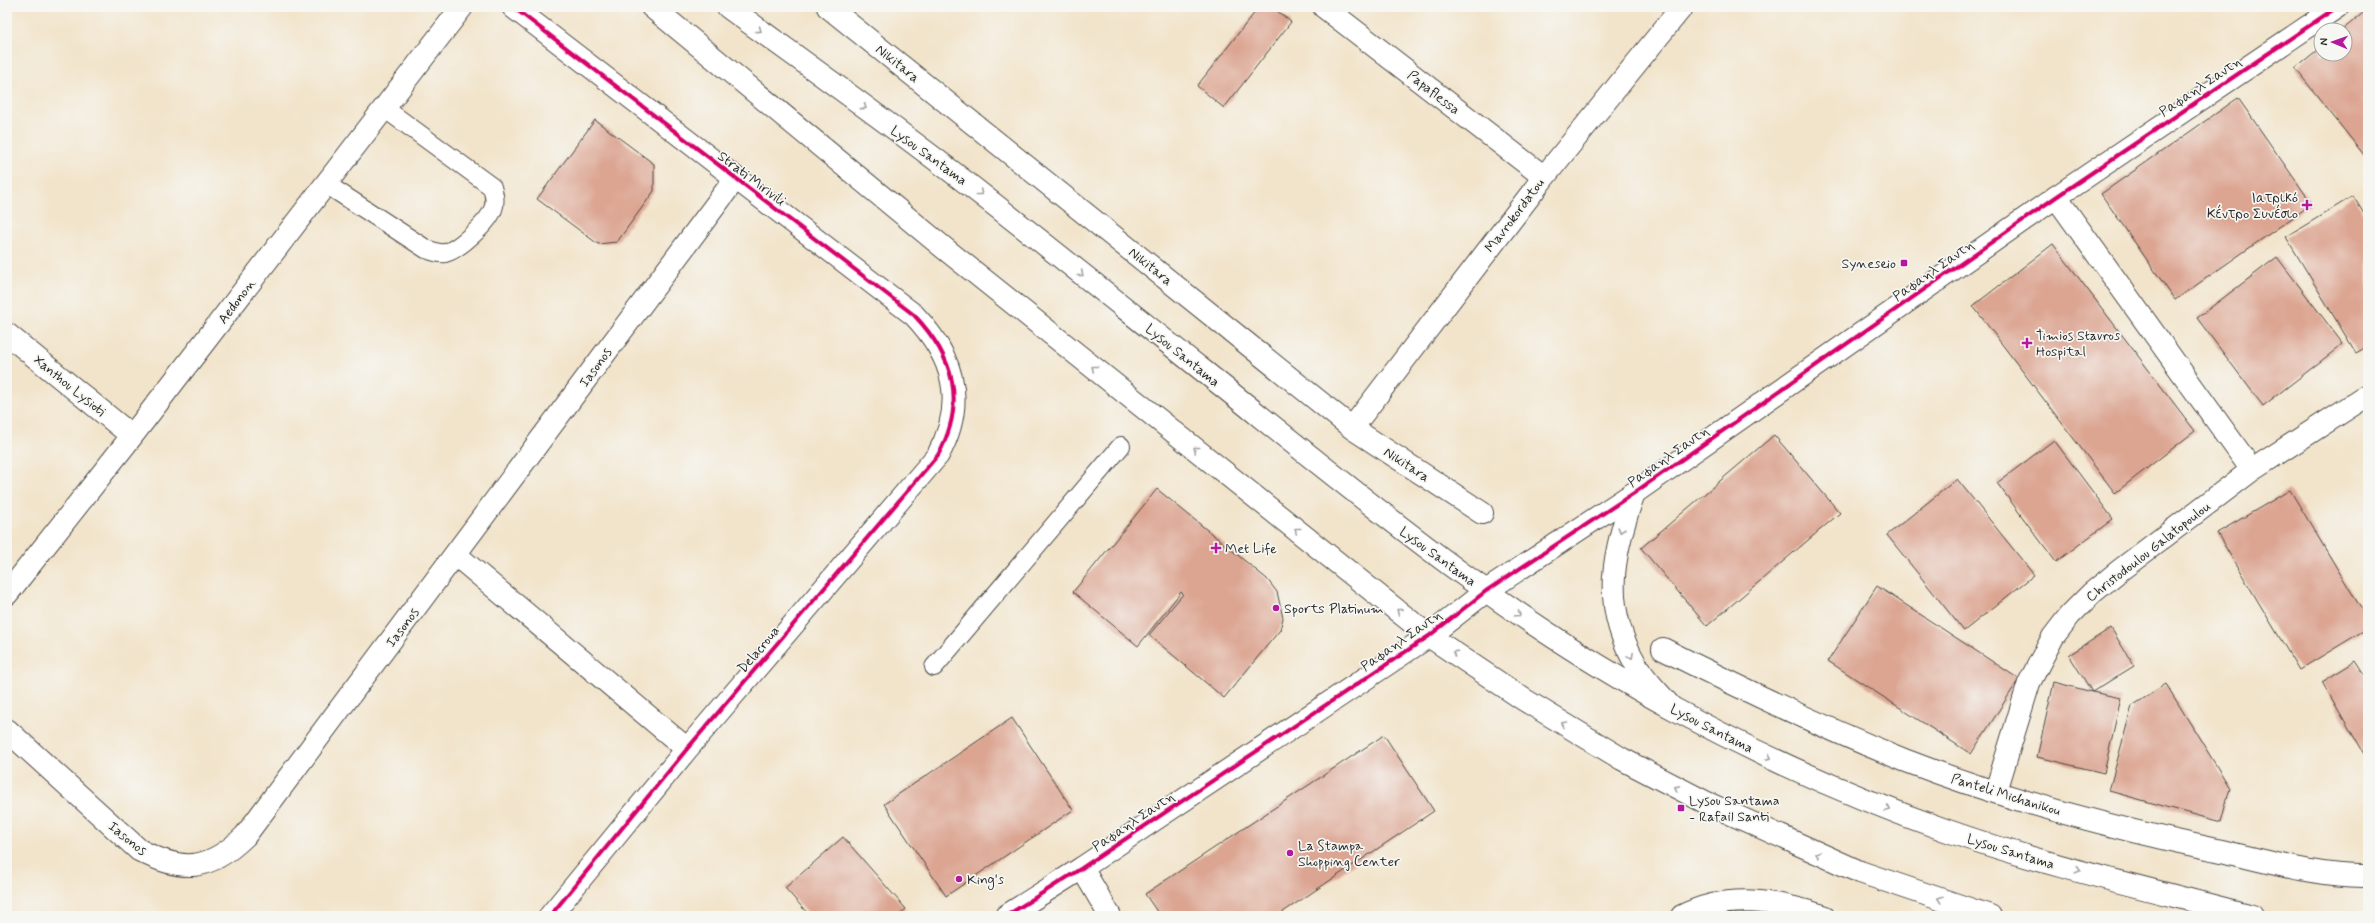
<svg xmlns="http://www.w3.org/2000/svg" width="2375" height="923" viewBox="0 0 2375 923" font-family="Mynerve,sans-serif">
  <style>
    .building { fill: #dca592 }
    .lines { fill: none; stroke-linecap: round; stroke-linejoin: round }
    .service-casing { stroke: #494743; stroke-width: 20 }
    .minor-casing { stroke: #494743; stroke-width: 24 }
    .tertiary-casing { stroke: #494743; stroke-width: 24 }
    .secondary-casing { stroke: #494743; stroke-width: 24 }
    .service { stroke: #fff; stroke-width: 18 }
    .minor { stroke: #fff; stroke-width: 22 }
    .tertiary { stroke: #fff; stroke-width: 22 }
    .secondary { stroke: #fff; stroke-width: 22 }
    .cycleway-casing { stroke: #f6f6f2; stroke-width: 6 }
    .cycleway { stroke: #d6006c; stroke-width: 4 }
    .oneway { stroke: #a0a0a0 }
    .poi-dot { fill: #b5179e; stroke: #f6f6f2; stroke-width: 1.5 }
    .labels { text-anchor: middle; stroke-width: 3.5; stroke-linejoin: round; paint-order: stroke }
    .street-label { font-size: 14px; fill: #2b2b2b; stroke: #f6f6f2 }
    .poi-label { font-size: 14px; fill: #2b2b2b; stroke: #f6f6f2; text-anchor: start }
  </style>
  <rect width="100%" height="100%" fill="#f6f6f2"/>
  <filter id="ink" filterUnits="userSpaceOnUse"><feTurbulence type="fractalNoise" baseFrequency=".025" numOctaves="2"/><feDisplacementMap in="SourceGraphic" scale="8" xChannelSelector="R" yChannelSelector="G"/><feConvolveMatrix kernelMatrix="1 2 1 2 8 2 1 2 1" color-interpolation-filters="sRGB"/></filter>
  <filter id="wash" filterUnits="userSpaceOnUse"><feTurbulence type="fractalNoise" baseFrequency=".012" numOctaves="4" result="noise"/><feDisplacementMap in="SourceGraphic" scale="16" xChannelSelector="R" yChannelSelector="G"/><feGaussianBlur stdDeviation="0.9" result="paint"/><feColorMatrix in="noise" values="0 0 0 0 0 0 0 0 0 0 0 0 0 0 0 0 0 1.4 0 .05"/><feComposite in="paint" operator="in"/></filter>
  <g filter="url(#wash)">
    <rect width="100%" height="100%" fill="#f2e4cb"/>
    <g id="blocks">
      <path class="building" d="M1259 7H1272L1291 22 1224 108 1197 86Z
        M2368 9V160L2295 68 2321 47V54H2345V30H2342Z
        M2238 98 2312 204 2175 300 2101 194Z
        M595 120 654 164V191L617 242 598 244 537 199Z
        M2353 196 2368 220V346L2356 353 2286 237Z
        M2053 244 2195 431 2115 493 1973 306Z
        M2277 257 2343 344 2263 406 2197 318Z
        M1774 435 1840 513 1707 626 1641 548Z
        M2054 440 2113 519 2056 562 1997 483Z
        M1957 479 2034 575 1964 631 1887 535Z
        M1157 489 1267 579 1277 592 1283 618 1280 630 1224 698 1149 635 1183 594 1181 592 1138 646 1073 592Z
        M2290 490 2368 620V628L2299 670 2217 533Z
        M1877 586 2019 679 1971 754 1828 661Z
        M2111 628 2134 666 2092 692 2121 698 2104 773 2037 757 2054 682 2092 692 2069 655Z
        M2356 661 2368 680V761L2322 682Z
        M2166 684 2230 788 2221 822 2109 791 2132 706Z
        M1012 718 1073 810 946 896 884 804Z
        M1384 735 1434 811 1277 916H1160L1145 894Z
        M843 837 906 909 898 916H810L785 888Z"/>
    </g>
  </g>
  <g filter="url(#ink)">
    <use href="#blocks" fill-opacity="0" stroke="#494743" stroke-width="1"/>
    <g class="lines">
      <defs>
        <path id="service" d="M326 184 426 249C433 251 438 254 445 253 458 250 489 222 493 209 496 201 494 195 492 187L384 108
          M934 667 1121 446"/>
        <path id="minor" d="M513 7 914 315C954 357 967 402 938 455L687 749 550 916
          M828 7 1352 428 1482 513
          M1324 7 1544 177
          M2056 197 2252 470
          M7 334 132 436
          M1352 428 1544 177 1682 7
          M456 555 687 749
          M7 594 132 436 462 7
          M1663 649C1742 689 1822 727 1904 760 2005 799 2111 828 2217 850 2266 861 2318 877 2368 876
          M7 730 139 850C183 873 209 871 245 836L735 179
          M1996 791 2029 683 2053 637 2070 615 2092 593 2119 571 2252 470 2368 395
          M1082 868 1110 916
          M1682 916C1729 892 1775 901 1823 916"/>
        <path id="tertiary" d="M1634 493C1612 555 1601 607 1637 666 1645 680 1659 693 1670 706
          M1006 916 1082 868 1429 636 1486 591 1634 493 2056 197 2337 7"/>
        <path id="secondary" d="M652 7 944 248 1429 636 1523 699 1622 759 1705 802 1860 872 1990 916
          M728 7C813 69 899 130 982 195 1055 252 1128 311 1201 369 1353 490 1503 618 1676 710 1763 757 1854 798 1948 831 2047 866 2150 889 2252 916"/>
      </defs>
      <use href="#service" class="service-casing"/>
      <use href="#minor" class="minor-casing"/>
      <use href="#tertiary" class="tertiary-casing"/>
      <use href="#secondary" class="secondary-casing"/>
      <use href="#service" class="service"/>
      <use href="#minor" class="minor"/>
      <use href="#tertiary" class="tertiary"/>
      <use href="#secondary" class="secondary"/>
      <defs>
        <path id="cycleway" d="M513 7 914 315C954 357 967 402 938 455L687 749 550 916
          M1006 916 1082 868 1429 636 1486 591 1634 493 2056 197 2337 7"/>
      </defs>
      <use href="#cycleway" class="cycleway-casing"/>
      <use href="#cycleway" class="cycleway"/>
    </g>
    <defs><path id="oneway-chevron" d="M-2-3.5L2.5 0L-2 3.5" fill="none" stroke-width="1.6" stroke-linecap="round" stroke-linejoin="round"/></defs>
    <g class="oneway">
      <use href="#oneway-chevron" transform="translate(759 30) rotate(36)"/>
      <use href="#oneway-chevron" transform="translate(864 107) rotate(36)"/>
      <use href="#oneway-chevron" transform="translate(980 193) rotate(38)"/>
      <use href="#oneway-chevron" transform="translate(1081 274) rotate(39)"/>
      <use href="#oneway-chevron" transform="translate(1094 368) rotate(-141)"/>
      <use href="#oneway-chevron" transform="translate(1196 449) rotate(-141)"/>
      <use href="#oneway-chevron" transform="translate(1297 530) rotate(-141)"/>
      <use href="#oneway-chevron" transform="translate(1621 530) rotate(106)"/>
      <use href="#oneway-chevron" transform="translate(1399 611) rotate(-141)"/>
      <use href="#oneway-chevron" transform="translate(1518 614) rotate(35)"/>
      <use href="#oneway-chevron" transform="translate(1455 653) rotate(-146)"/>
      <use href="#oneway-chevron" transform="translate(1631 656) rotate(62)"/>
      <use href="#oneway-chevron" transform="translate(1564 724) rotate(-149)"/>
      <use href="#oneway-chevron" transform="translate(1769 757) rotate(26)"/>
      <use href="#oneway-chevron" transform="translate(1677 788) rotate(-152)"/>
      <use href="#oneway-chevron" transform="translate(1888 809) rotate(21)"/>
      <use href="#oneway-chevron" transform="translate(1818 854) rotate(-157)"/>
      <use href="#oneway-chevron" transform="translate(2078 870) rotate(15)"/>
      <use href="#oneway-chevron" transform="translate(1940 899) rotate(-161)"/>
    </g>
  </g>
  <g class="poi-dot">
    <path d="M2305 199h4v4h4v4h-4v4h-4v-4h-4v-4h4z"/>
    <rect x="1900" y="259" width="8" height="8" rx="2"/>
    <path d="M2025 337h4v4h4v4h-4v4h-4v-4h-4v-4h4z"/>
    <path d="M1214 542h4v4h4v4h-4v4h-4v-4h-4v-4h4z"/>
    <circle cx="1276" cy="608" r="4"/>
    <rect x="1677" y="804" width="8" height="8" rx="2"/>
    <circle cx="1290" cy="853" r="4"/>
    <circle cx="959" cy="879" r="4"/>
  </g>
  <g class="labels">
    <g class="street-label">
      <text transform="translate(898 63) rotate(39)" y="5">Nikitara</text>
      <text transform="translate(2200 86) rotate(-34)" y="5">Ραφαηλ Σαντη</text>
      <text transform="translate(1434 92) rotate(38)" y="5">Papaflessa</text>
      <text transform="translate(929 155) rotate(36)" y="5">Lysou Santama</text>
      <text transform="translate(752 178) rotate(37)" y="5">Strati Mirivili</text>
      <text transform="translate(1514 215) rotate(-53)" y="5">Mavrokordatou</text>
      <text transform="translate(1151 266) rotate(39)" y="5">Nikitara</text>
      <text transform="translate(1933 270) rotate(-35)" y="5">Ραφαηλ Σαντη</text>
      <text transform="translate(236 301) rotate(-53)" y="5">Aedonon</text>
      <text transform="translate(1183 355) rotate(39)" y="5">Lysou Santama</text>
      <text transform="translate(595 367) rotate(-54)" y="5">Iasonos</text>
      <text transform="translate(70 385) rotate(39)" y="5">Xanthou Lysioti</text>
      <text transform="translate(1668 456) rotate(-35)" y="5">Ραφαηλ Σαντη</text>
      <text transform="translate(1407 464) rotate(33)" y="5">Nikitara</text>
      <text transform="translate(2148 551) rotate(-38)" y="5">Christodoulou Galatopoulou</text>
      <text transform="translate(1438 556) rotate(36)" y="5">Lysou Santama</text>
      <text transform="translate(402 627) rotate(-53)" y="5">Iasonos</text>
      <text transform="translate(1401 640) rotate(-35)" y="5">Ραφαηλ Σαντη</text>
      <text transform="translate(758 649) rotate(-50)" y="5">Delacroua</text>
      <text transform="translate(1712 728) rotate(27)" y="5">Lysou Santama</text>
      <text transform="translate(2006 794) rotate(17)" y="5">Panteli Michanikou</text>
      <text transform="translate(1133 821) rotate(-34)" y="5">Ραφαηλ Σαντη</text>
      <text transform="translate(128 838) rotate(39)" y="5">Iasonos</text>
      <text transform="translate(2011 851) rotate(17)" y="5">Lysou Santama</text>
    </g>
    <g class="poi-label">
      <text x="2298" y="202" text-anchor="end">Ιατρικό<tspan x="2298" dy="16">Κέντρο Συνέσιο</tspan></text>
      <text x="1896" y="268" text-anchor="end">Syneseio</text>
      <text x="2036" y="340">Timios Stavros<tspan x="2036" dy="16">Hospital</tspan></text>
      <text x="1225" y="553">Met Life</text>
      <text x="1284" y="613">Sports Platinum</text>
      <text x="1689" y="805">Lysou Santama<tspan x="1689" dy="16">- Rafail Santi</tspan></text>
      <text x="1298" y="850">La Stampa<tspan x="1298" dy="16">Shopping Center</tspan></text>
      <text x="967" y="884">King's</text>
    </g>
  </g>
  <rect width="2375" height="923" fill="none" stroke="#f6f6f2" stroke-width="24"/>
  <g transform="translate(2333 42) rotate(272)"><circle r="19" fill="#f6f6f2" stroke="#a5a5a2"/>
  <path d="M0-3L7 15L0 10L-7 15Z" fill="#b5179e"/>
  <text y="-6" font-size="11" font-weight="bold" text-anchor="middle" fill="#2b2b2b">N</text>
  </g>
</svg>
